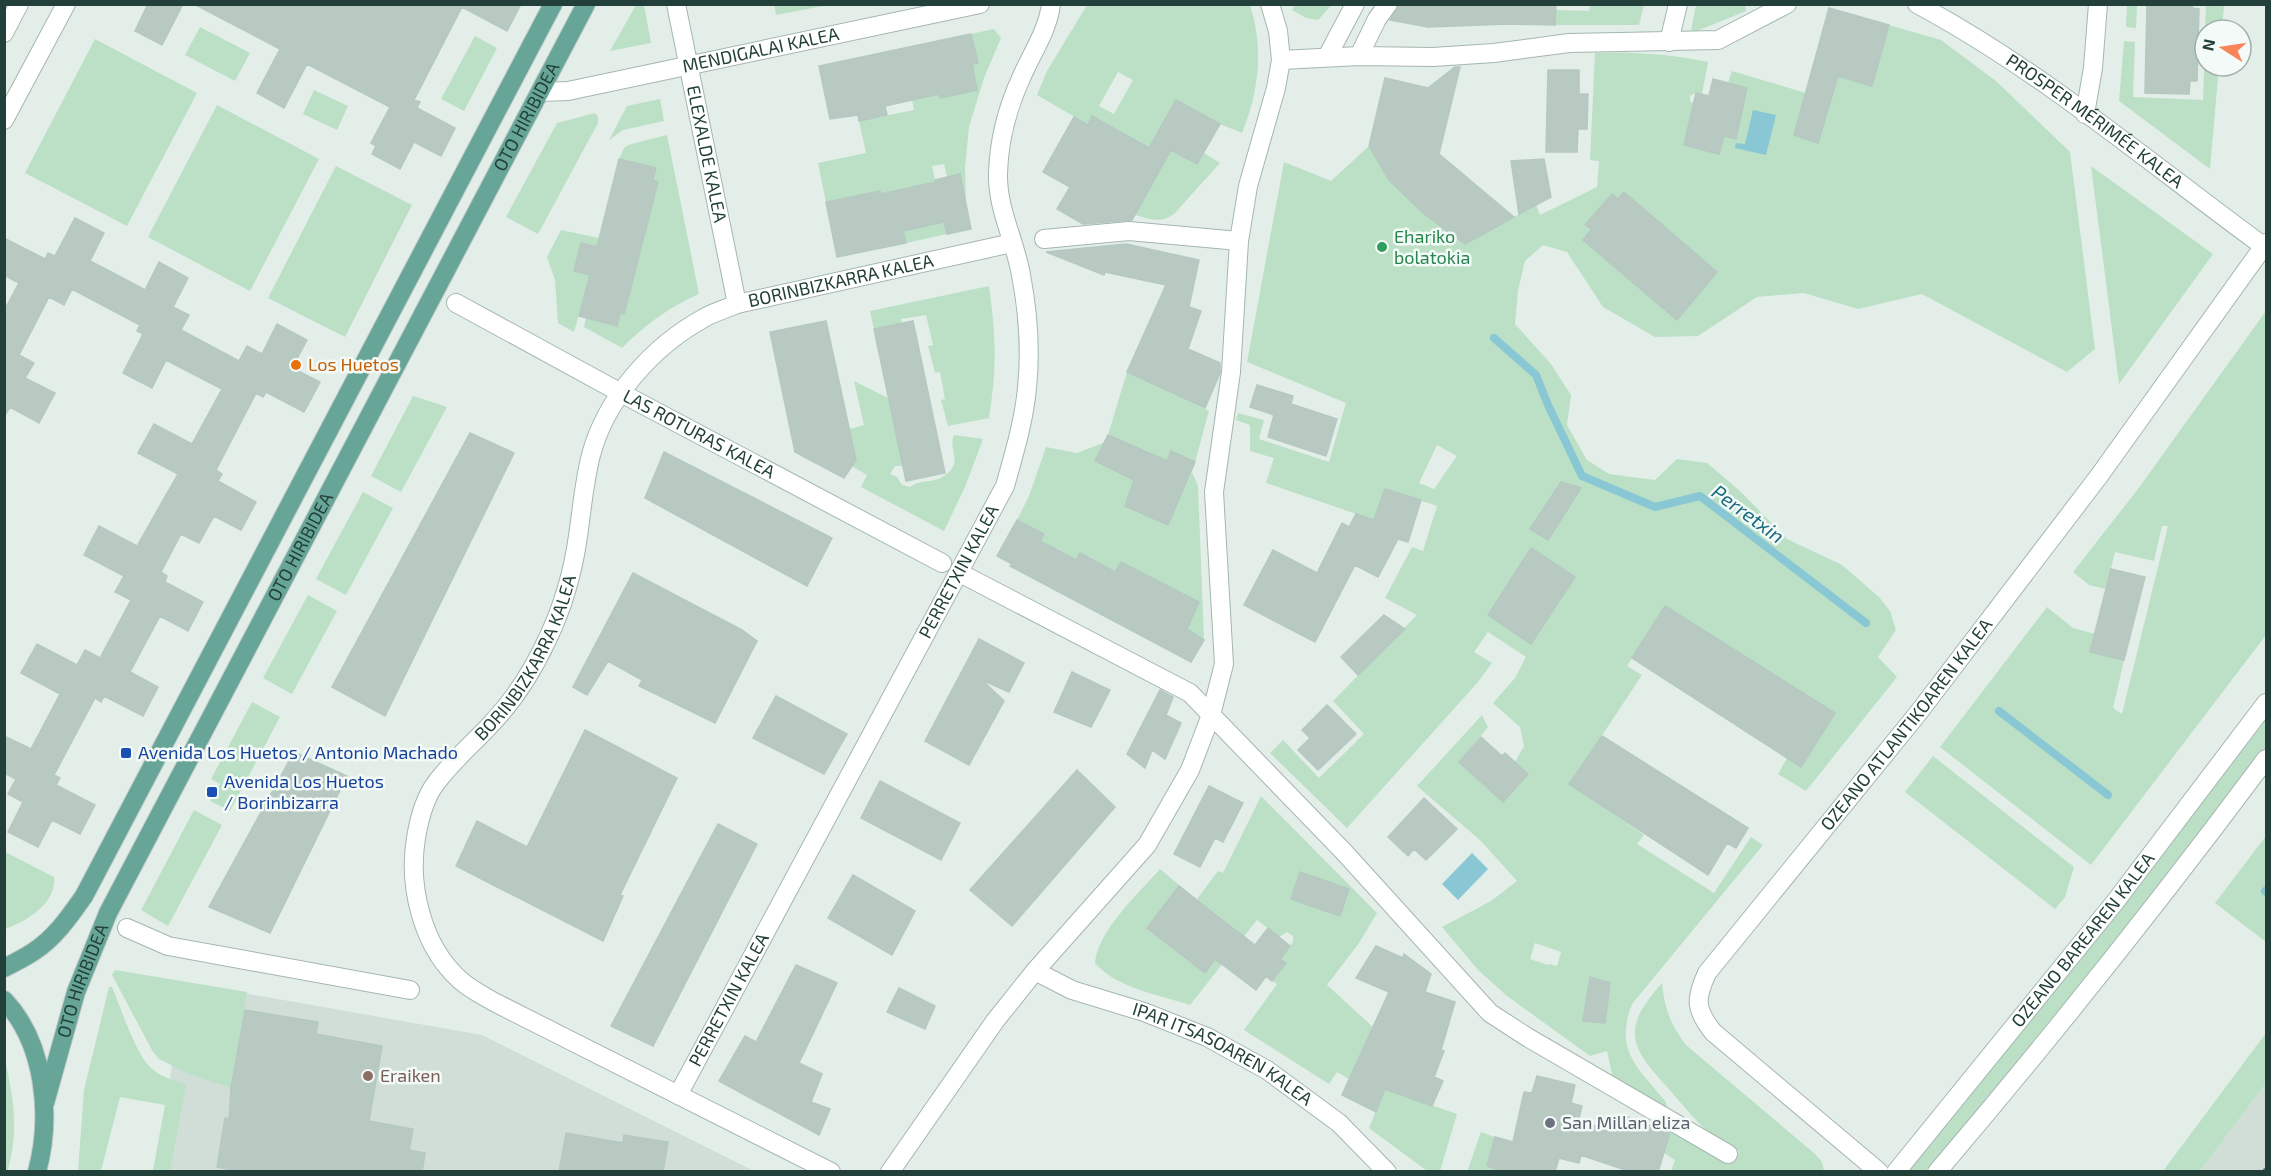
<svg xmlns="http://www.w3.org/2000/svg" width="2271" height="1176" viewBox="0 0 2271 1176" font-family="'Exo 2',sans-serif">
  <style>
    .built { fill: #d1ded8 }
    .green { fill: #bbe0c6; fill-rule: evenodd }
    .water { fill: #89c7d5 }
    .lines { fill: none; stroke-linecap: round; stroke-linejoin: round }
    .stream { stroke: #89c7d5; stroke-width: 8 }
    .building { fill: #b8c9c2; stroke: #b5c8c1; stroke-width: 1.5 }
    .street-casing { stroke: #a5b6b1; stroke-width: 20 }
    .primary-casing { stroke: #c1cac8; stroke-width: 20 }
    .street { stroke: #fff; stroke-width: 18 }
    .primary { stroke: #66a597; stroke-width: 18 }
    .rail { stroke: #5c7b74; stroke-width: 4.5; stroke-dasharray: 12 6; stroke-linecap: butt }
    .leisure-dot { fill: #2e9e5b; stroke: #f4faf7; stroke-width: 2 }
    .food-dot { fill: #e8710a; stroke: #f4faf7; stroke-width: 2 }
    .transit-dot { fill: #1a4fb4; stroke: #f4faf7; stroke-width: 2 }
    .education-dot { fill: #8d6e63; stroke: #f4faf7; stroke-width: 2 }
    .worship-dot { fill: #6b7280; stroke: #f4faf7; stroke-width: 2 }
    .labels { text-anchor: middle; stroke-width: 5; stroke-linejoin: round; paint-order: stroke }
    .street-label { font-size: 18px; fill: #224039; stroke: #f4faf7 }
    .leisure-label { font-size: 18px; fill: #27864d; stroke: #f4faf7; text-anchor: start }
    .food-label { font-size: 18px; fill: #c56008; stroke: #f4faf7; text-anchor: start }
    .transit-label { font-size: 18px; fill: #164399; stroke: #f4faf7; text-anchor: start }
    .education-label { font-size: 18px; fill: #785e54; stroke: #f4faf7; text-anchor: start }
    .worship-label { font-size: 18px; fill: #5b616d; stroke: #f4faf7; text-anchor: start }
    .water-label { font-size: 20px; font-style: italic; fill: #196b7f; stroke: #f4faf7 }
  </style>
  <rect width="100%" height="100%" fill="#e3eee9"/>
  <path class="built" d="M187 983 482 1035 754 1171 153 1172Z
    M2266 1083V1171H2200Z"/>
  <path class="green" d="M774 4H828V5L776 15Z
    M1745 4 1746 11 1699 30 1694 32 1691 30 1696 5Z
    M636 5H644L651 43 610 51Z
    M1087 5H1250C1264 48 1259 91 1242 133L1220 124 1177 100 1154 139 1197 164 1204 153 1220 163 1174 214C1159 224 1151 219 1135 215L1161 167 1037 95 1047 71ZM1118 72 1133 80 1114 114 1099 106Z
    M1329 5 1331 6 1318 20 1306 18 1292 10 1295 5Z
    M1590 5H1644L1639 25H1555L1556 10 1589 11Z
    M2127 5H2137L2136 28 2126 27Z
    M2206 5H2224L2222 30H2205Z
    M1889 25 1941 40 1996 81 2070 152 2095 349 2067 372 1922 294 1858 309 1804 293 1757 297 1698 336 1655 337 1603 307 1567 252 1543 245 1525 261 1518 291 1515 324 1551 364 1571 395 1567 425 1587 460 1609 474 1655 480 1677 459 1707 463 1740 491 1787 539 1842 565 1879 597 1890 611 1896 630 1878 657 1897 677 1806 791 1778 774 1787 758 1801 767 1835 713 1665 606 1627 666 1642 675 1570 784 1644 835 1637 844 1714 893 1751 837 1763 845 1632 1004C1614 1052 1638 1067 1666 1102L1667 1108 1612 1075 1607 1051 1590 1056 1507 996 1478 970 1442 927 1491 901 1517 881 1481 841 1417 786 1482 715 1488 727 1459 762 1503 802 1515 762 1524 746 1520 727 1493 703 1515 678 1526 657 1488 632 1474 652 1492 663 1478 682 1347 828 1270 753 1283 740 1319 778 1364 734 1333 701 1417 615 1385 598 1412 547 1423 551 1437 506 1386 489 1374 520 1266 483 1274 458 1250 451V425L1236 420 1238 413 1264 420 1259 439 1329 462 1346 403 1247 362 1284 162 1331 181 1369 146 1389 180 1423 213 1465 244 1536 205 1540 215 1597 187 1599 161 1590 160 1595 53C1634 52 1671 54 1708 62L1702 94 1695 93 1690 96V101L1694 104 1684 145 1719 154 1724 136 1736 139 1747 88 1728 83 1732 71 1806 93 1794 135 1818 143 1838 76 1872 86ZM1624 192 1717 272 1677 319 1585 226 1611 194 1618 199ZM1437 445 1457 456 1434 489 1419 483ZM1561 482 1581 488 1548 539ZM1532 548 1575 577 1531 644 1488 615ZM1535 943 1561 952 1557 966 1549 964 1548 965 1530 959ZM1590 978 1610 983 1605 1023 1583 1021Z
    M200 27 250 53 235 81 185 55Z
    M994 29 1001 38 984 78 969 127 965 167 966 206 947 177 944 164 932 166 947 234 906 243 903 231 917 228 908 188 881 194 880 191 826 202 818 163 866 153 859 121 914 110 912 100 959 67 977 63 971 34Z
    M475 36 497 48 464 111 441 99Z
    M95 39 197 93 127 226 25 173Z
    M2205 40V66H2219L2210 169 2119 101 2124 41 2135 42 2133 97 2203 100Z
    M314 90 348 106 337 130 303 114Z
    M660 99 664 121 623 130 609 140 627 106Z
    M217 105 319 159 250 291 148 237Z
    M595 113 598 116V123L538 234 506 217 557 123Z
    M667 135 699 294C669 307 645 325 622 348L584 327 586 318 617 326 620 313 624 314 658 182 653 180 656 168 619 159 624 148 628 145Z
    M336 166 412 205 345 337 268 298Z
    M2091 166 2213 254 2119 384Z
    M561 230 599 238 597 247 581 243 574 271 590 275 574 332 558 323 555 280 547 257Z
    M989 286C996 336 997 368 989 418L948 426 941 400 945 399 940 372 935 373 928 346 933 345 926 315 901 319 902 324 874 329 870 311Z
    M2266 311V635L2091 865 1940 747 2047 607 2073 628 2095 634 2090 652 2124 660 2113 708 2122 714 2168 526H2162L2154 561 2115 552 2106 589 2089 585 2073 572 2138 489Z
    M1127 372 1209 411 1195 462 1171 451 1167 461 1108 435Z
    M854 381 888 398 903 466H895L890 474 897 477 902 485 910 487C924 477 935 486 950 471 961 459 948 448 954 435L983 439 965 487 944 531 861 487 867 475 852 466 849 429 864 425Z
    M413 396 447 407 401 492 371 476Z
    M1105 442 1095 461 1134 480 1125 506 1168 524 1192 472 1198 486 1204 640 1187 629 1199 602 1121 563 1115 572 1081 553 1076 560 1040 541 1044 534 1017 520 1029 496 1046 447 1077 453Z
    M363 492 393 508 346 595 316 579Z
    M308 595 337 611 292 694 263 678Z
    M252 702 280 717 230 811 210 801 220 784 211 779Z
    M2266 720V747L2133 920 1926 1171 1904 1172 2119 910Z
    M1933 756 2074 867 2065 897 2055 909 1905 792Z
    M1261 796 1377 913 1359 943 1327 985 1373 1027 1349 1079 1337 1072 1329 1084 1244 1030 1277 984 1272 981 1285 963 1280 959 1293 942V936L1287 932 1279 937 1257 920 1190 1005C1162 996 1114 987 1095 963 1098 930 1139 893 1160 869L1185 890 1177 902 1171 897 1147 928 1205 972 1237 930 1197 899 1218 871 1223 873Z
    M194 810 222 825 168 926 141 910Z
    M2266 836V942L2215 903Z
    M5 852 54 877C57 903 26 922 5 929Z
    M115 970 247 992 231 1088 189 1074 159 1059 153 1052 112 975Z
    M1662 983C1665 1010 1670 1023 1686 1045L1814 1153 1822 1162 1824 1171H1671L1675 1160 1664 1153 1671 1132 1725 1162 1732 1163 1739 1152C1732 1142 1717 1141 1708 1132 1694 1119 1681 1103 1668 1088 1629 1046 1621 1029 1662 983Z
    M109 987H112C121 1008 135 1053 151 1068 160 1077 174 1080 186 1085L170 1171H153L165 1105 120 1097 101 1171H78L84 1090Z
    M2266 1033V1083L2200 1171H2163Z
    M5 1061C14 1098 19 1134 7 1172L4 1171Z
    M1385 1089 1457 1114 1440 1171H1427L1369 1128Z
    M1481 1132 1495 1137 1487 1166 1504 1171 1467 1172Z"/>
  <path class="water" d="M1753 110 1776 115 1766 155 1735 148 1736 143 1745 144Z
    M1472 853 1488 869 1458 900 1442 884Z"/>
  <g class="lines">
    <path class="stream" d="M1494 338 1536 375 1548 405 1582 476 1655 507 1700 496 1866 623
      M1999 711 2108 795
      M2265 891 2266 892"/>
  </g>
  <path class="building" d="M148 4H183L162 45 135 31Z
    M194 4H521L507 31 462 7 414 100 420 102 417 108 455 128 441 156 414 142 400 169 372 154 376 146 371 143 390 107 307 64 284 108 257 93 280 49Z
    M1399 4H1556L1555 25 1508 24 1428 27 1390 20Z
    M2147 4H2193L2192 8 2199 9 2197 81H2190L2189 94 2145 93Z
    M1829 8 1889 25 1872 86 1838 76 1818 143 1794 135Z
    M971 34 978 63 972 64 977 90 940 98 939 94 885 106 887 115 859 121 858 115 830 119 819 66Z
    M1455 67H1460L1439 154 1514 217 1465 244 1423 213 1389 180 1369 146 1385 78 1428 88Z
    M1548 70H1579V94H1588L1587 129H1578L1577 152H1546Z
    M1713 79 1747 88 1736 139 1724 136 1719 154 1684 145 1696 93 1709 96Z
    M1176 100 1220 124 1197 164 1171 150 1132 220 1083 224 1057 209 1070 187 1043 172 1074 117 1088 125 1092 116 1149 148Z
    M619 159 656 168 653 180 658 182 624 314 620 313 617 326 579 316 590 275 574 271 581 243 597 247Z
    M1544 159 1551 197 1519 214 1511 161Z
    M960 174 971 229 947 234 944 222 903 231 906 243 837 257 826 202 880 191 881 194 936 182 935 180Z
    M1624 192 1717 272 1677 320 1583 240 1591 230 1585 225 1612 194 1618 199Z
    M75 218 104 233 90 261 117 275 145 290 159 262 188 278 173 307 189 315 181 330 239 361 247 346 262 354 277 324 307 340 292 368 320 382 304 412 266 392 263 397 256 393 216 470 222 474 218 481 256 502 241 530 214 516 199 543 181 534 161 572 167 576 165 582 203 602 188 631 160 616 130 672 158 687 143 716 104 696 101 702 95 698 54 775 60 778 56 785 95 805 80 834 52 820 38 847 8 832 23 802 8 794 16 779 4 773V736L31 749 60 694 21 673 37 644 77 665 85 650 100 658 131 600 115 592 124 576 84 555 99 526 137 546 178 474 138 453 154 424 192 444 222 389 166 360 152 388 123 373 143 334 137 331 140 325 72 289 64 305 49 297 19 355 34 363 25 378 55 393 39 423 10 407 4 417V311L19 283 4 275V238L45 259 48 253 55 256Z
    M1126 244 1199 260 1189 307 1201 311 1188 349 1220 363V373L1205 408 1127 372 1166 285 1105 272 1104 275 1046 252Z
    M826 321 856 460 844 478 795 452 770 332Z
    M913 321 945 473 906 481 874 329Z
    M1257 385 1293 396 1291 404 1337 419 1326 456 1268 437 1274 415 1250 407Z
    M470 433 514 453 385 716 332 687Z
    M1108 435 1167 461 1171 451 1195 462 1168 525 1125 506 1134 480 1095 461Z
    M664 452 832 538 807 586 645 498Z
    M1561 482 1581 488 1548 540 1530 529Z
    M1385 489 1421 500 1408 542 1398 539 1378 577 1355 565 1315 642 1244 605 1273 550 1317 573 1342 523 1349 527 1356 514 1374 520Z
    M1017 520 1044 534 1040 541 1076 560 1080 553 1115 572 1121 562 1199 602 1187 629 1204 640 1191 662 1010 566 1012 564 997 556Z
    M1531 548 1575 577 1531 644 1488 615Z
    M2111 569 2145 577 2124 660 2090 652Z
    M633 573 742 630 757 641 715 723 639 686 642 680 608 661 587 695 573 687Z
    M1665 606 1835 713 1801 767 1632 658Z
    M1384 615 1405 629 1358 675 1341 657Z
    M979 639 1024 663 1009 692 982 680 1004 701 969 765 925 741Z
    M1072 672 1110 690 1091 727 1054 712Z
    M1160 690 1173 697 1166 715 1181 723 1165 759 1152 750 1145 768 1127 754Z
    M776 696 847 734 824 774 753 738Z
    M1327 705 1356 734 1318 770 1298 750 1310 738 1302 730Z
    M585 730 677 778 620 895 623 896 603 941 456 866 477 821 527 847Z
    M1602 736 1748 828 1736 848 1727 843 1708 875 1569 784Z
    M1481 737 1502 756 1505 753 1528 774 1503 802 1459 762Z
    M294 752 347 776 270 933 209 907Z
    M1077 770 1115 807 1012 926 970 890Z
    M880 781 960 823 941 860 861 818Z
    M1209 786 1243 803 1223 842 1215 838 1200 867 1174 854Z
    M1424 798 1457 829 1426 860 1414 849 1408 856 1388 837Z
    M718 824 757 844 653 1046 611 1026Z
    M1300 872 1349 889 1340 916 1291 899Z
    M853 875 915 911 892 955 828 918Z
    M1179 886 1255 945 1268 928 1290 946 1280 959 1286 963 1272 981 1266 976 1256 990 1215 959 1205 973 1147 928Z
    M1376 946 1403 958 1404 954 1431 974 1425 992 1455 1002 1441 1050 1444 1051 1434 1077 1443 1081 1432 1106 1385 1089 1376 1112 1342 1095 1389 992 1356 978Z
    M796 965 837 983 799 1063 822 1074 811 1102 830 1109 819 1135 719 1081 745 1036 756 1042Z
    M1590 977 1610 983 1605 1023 1583 1021Z
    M899 988 935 1006 925 1029 887 1012Z
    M245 1010 318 1022 316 1034 382 1046 369 1121 413 1129 409 1150 425 1153 422 1172H242L217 1167 225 1118 229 1119 231 1088Z
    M1537 1076 1575 1085 1571 1103 1582 1106 1578 1122 1617 1131 1622 1115 1670 1133 1658 1172H1631L1581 1155 1579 1163 1559 1158 1555 1172H1504L1487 1166 1495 1137 1513 1142 1524 1092 1532 1093Z
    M566 1133 623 1143 624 1135 668 1142 663 1172H559Z"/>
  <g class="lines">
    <defs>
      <g id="street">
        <path id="s1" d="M676 4 737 304"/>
        <path id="s2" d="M1917 4C2042 71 2152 165 2266 248"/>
        <path d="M4 33 19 4"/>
        <path d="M1669 42 1678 4"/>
        <path d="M1359 56 1377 19 1388 4"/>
        <path d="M1327 57 1355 4"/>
        <path d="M1281 60 1359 56 1433 57 1494 53 1569 43 1718 40 1787 4"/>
        <path id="s3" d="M540 92 568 91 980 4"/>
        <path d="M2085 114 2093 68 2098 4"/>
        <path d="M4 120 66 4"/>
        <path d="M1044 239 1129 231 1239 241"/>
        <path id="s4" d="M456 303 621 393 942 563"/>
        <path d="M960 573 1190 693 1344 852 1490 1013 1527 1037 1728 1154"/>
        <path d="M127 928 168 946 410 990"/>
        <path id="s5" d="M1035 971 1072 990 1144 1012 1207 1037 1267 1070 1339 1123 1387 1172"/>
        <path id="s6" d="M678 1095 1005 486C1014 454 1024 421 1027 388 1031 350 1028 312 1021 275 1015 240 997 209 998 173 999 139 1008 106 1022 76 1032 53 1048 30 1051 4"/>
        <path id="s7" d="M831 1172 494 1002C482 995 470 989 460 980 422 946 408 886 416 838 419 820 425 797 436 783 452 761 474 743 492 723 515 699 533 670 547 640 563 607 573 572 578 536 582 509 584 482 591 455 606 398 653 346 704 318 714 312 726 309 737 304L1012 243"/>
        <path d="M890 1172 995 1021 1035 971 1147 845 1190 770 1211 715 1224 664 1214 492 1231 372 1239 241 1248 186 1276 88 1281 60 1278 31 1270 4"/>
        <path id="s8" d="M1879 1172 1713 1032C1695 1009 1695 999 1707 973L1919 712 2099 476 2266 243"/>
        <path id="s9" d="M1896 1172 2115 902 2266 703"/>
        <path d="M1937 1172C2051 1038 2161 900 2266 759"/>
      </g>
      <g id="primary">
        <path d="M4 968C14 963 24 958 33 952 55 938 70 916 84 896L553 4"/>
        <path d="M4 1000C45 1043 52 1116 37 1172"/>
        <path id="s10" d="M45 1103 76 992 108 913 586 4"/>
      </g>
    </defs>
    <use href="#street" class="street-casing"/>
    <use href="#primary" class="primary-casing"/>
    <use href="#street" class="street"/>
    <use href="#primary" class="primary"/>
    <path class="rail" d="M2264 1172 2266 1169"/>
  </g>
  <circle class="leisure-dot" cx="1382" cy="247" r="6"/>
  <circle class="food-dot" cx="296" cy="365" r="6"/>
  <g class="transit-dot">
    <rect x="120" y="747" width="12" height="12" rx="3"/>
    <rect x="206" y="786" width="12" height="12" rx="3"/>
  </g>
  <circle class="education-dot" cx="368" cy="1076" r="6"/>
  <circle class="worship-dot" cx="1550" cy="1123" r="6"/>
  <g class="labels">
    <g class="street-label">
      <text dy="6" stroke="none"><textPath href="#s3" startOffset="225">MENDIGALAI KALEA</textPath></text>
      <text dy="6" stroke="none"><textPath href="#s10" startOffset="1100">OTO HIRIBIDEA</textPath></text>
      <text dy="6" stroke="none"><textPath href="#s2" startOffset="213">PROSPER MÉRIMÉE KALEA</textPath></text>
      <text dy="6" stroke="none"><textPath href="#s1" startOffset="153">ELEXALDE KALEA</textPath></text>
      <text dy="6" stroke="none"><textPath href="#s7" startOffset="1329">BORINBIZKARRA KALEA</textPath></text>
      <text dy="6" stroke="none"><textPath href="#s4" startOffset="276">LAS ROTURAS KALEA</textPath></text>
      <text dy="6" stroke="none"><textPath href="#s10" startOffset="614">OTO HIRIBIDEA</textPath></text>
      <text dy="6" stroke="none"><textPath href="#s6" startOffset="594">PERRETXIN KALEA</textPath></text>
      <text dy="6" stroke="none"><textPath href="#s7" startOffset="788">BORINBIZKARRA KALEA</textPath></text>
      <text dy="6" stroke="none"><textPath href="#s8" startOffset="600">OZEANO ATLANTIKOAREN KALEA</textPath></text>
      <text dy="6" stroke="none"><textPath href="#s9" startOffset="298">OZEANO BAREAREN KALEA</textPath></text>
      <text dy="6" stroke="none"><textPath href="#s10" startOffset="128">OTO HIRIBIDEA</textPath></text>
      <text dy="6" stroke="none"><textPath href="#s6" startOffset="108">PERRETXIN KALEA</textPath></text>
      <text dy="6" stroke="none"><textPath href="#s5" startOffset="206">IPAR ITSASOAREN KALEA</textPath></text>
    </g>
    <g class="leisure-label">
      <text x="1394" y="243">Ehariko<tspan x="1394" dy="21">bolatokia</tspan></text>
    </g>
    <g class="food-label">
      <text x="308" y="371">Los Huetos</text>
    </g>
    <g class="transit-label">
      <text x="138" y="759">Avenida Los Huetos / Antonio Machado</text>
      <text x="224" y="788">Avenida Los Huetos<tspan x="224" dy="21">/ Borinbizarra</tspan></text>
    </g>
    <g class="education-label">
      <text x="380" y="1082">Eraiken</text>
    </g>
    <g class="worship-label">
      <text x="1562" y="1129">San Millan eliza</text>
    </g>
    <g class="water-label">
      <text transform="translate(1748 514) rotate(36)" y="7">Perretxin</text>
    </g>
  </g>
  <rect width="2271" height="1176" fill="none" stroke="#224039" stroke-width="12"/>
  <g transform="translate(2223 48) rotate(282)"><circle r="28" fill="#f4faf7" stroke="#a0b0ab" stroke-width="1.5"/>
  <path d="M0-4.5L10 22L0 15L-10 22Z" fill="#f88457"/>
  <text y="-9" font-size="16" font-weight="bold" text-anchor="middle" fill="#224039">N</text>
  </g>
</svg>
